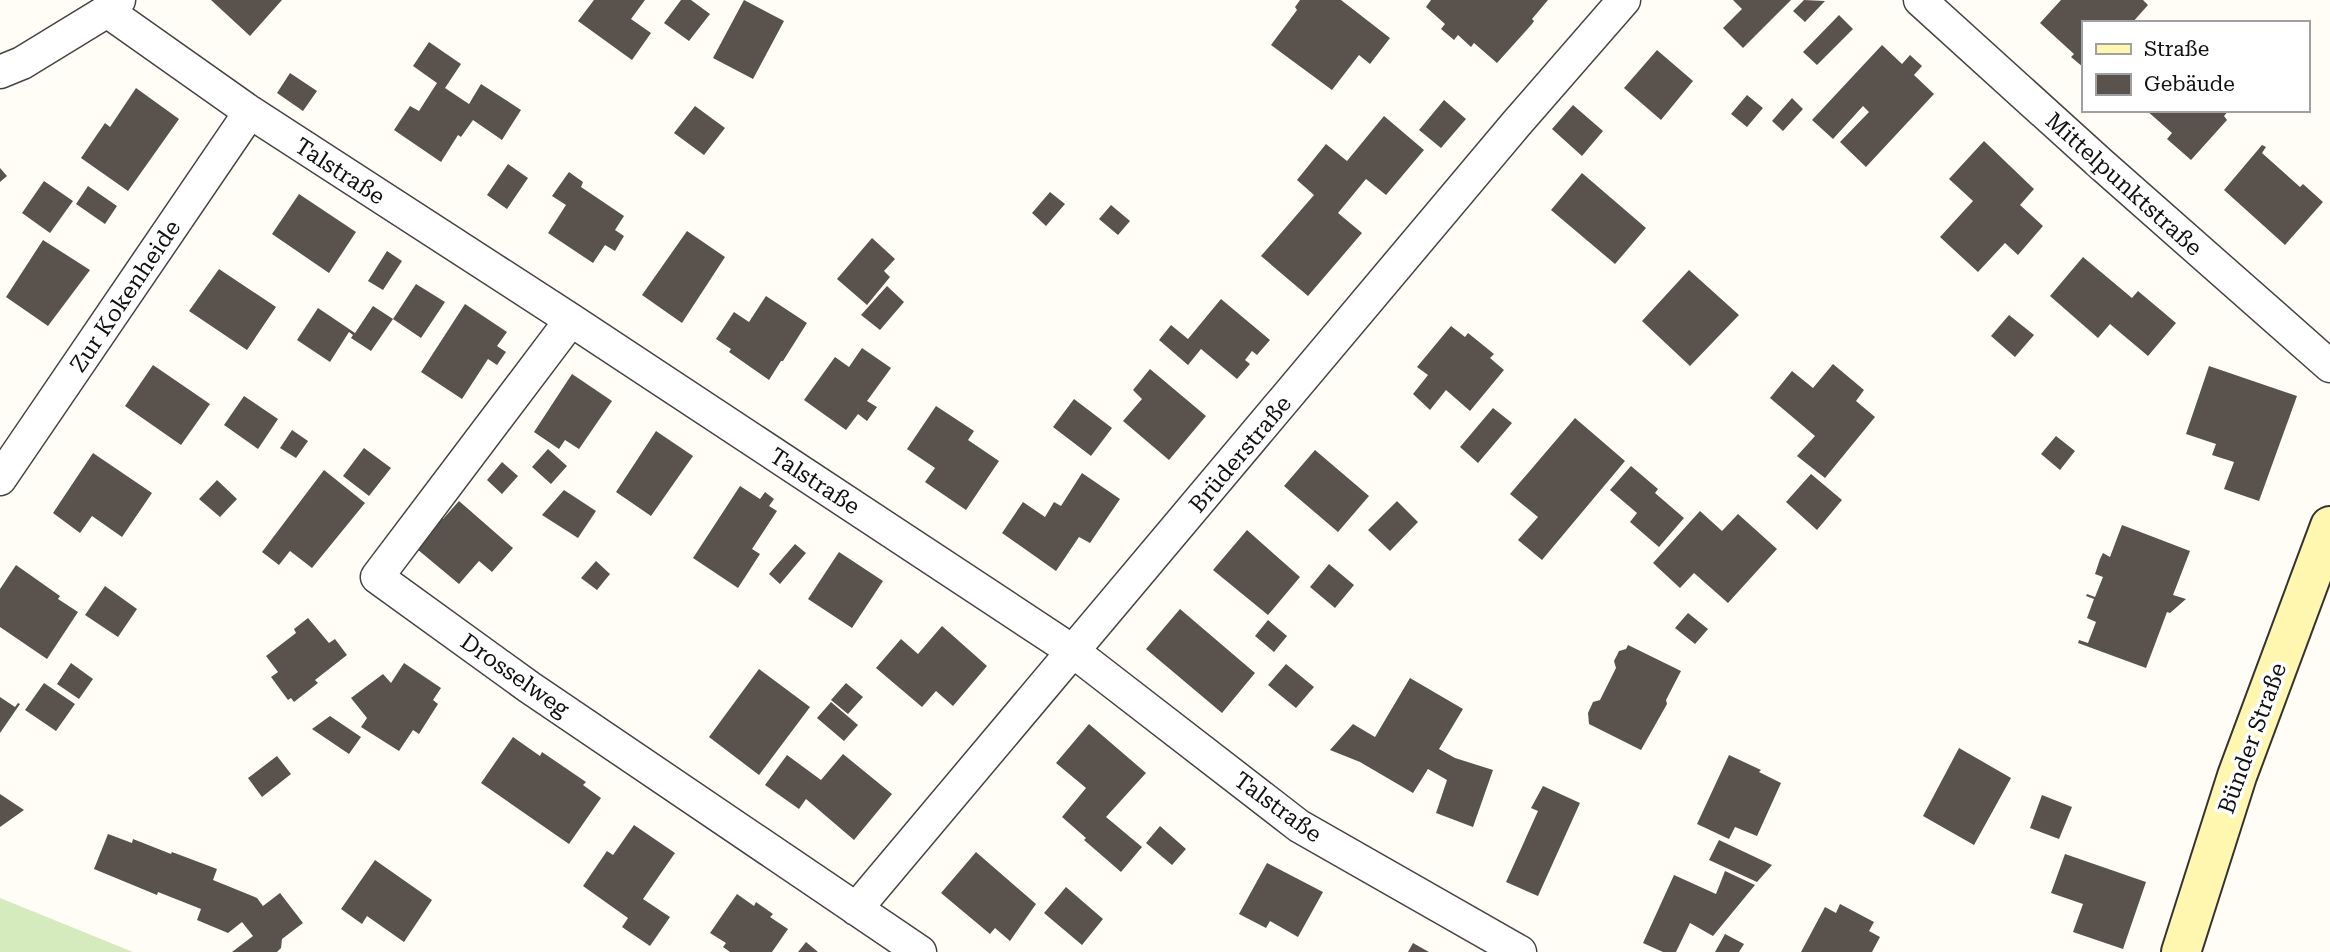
<svg xmlns="http://www.w3.org/2000/svg" width="2330" height="952" viewBox="0 0 2330 952" font-family="'Roboto Serif',serif">
  <style>
    .green { fill: #d5ebbd }
    .building { fill: #5a524d }
    .lines { fill: none; stroke-linecap: round; stroke-linejoin: round }
    .street-casing { stroke: #444; stroke-width: 35 }
    .secondary-casing { stroke: #333; stroke-width: 42 }
    .street { stroke: #fff; stroke-width: 32 }
    .secondary { stroke: #fff6b0; stroke-width: 38 }
    .labels { text-anchor: middle; stroke-width: 7; stroke-linejoin: round; paint-order: stroke }
    .street-label { font-size: 23px; fill: #111; stroke: #fff }
  </style>
  <rect width="100%" height="100%" fill="#fffdf5"/>
  <path class="green" d="M0 898 133 952H0Z"/>
  <path class="building" d="M211 0H282L250 36Z
    M594 0H645L631 19 651 33 632 60 578 21Z
    M681 0H691L710 14 689 41 664 23Z
    M744 0 784 21 753 79 713 58Z
    M1300 0H1341L1390 38 1370 64 1359 55 1332 90 1271 45 1297 10 1295 7Z
    M1431 0H1548L1532 19 1534 21 1532 24 1497 63 1474 43 1471 47 1458 35 1454 40 1441 29 1445 24 1426 7Z
    M1733 0H1791L1743 48 1723 28 1742 9Z
    M1804 0 1825 1 1805 22 1793 11Z
    M2061 0H2143L2148 5 2132 23H2083V67L2071 57 2074 54 2040 23Z
    M1839 15 1853 29 1817 65 1803 52Z
    M429 42 461 64 445 88 469 104 481 84 521 110 502 140 473 120 461 137 458 135 441 162 394 130 410 106 419 111 437 83 413 66Z
    M1882 45 1902 64 1910 55 1922 66 1914 75 1934 94 1866 167 1840 142 1869 112 1863 106 1833 139 1812 120Z
    M1657 50 1693 81 1661 120 1624 88Z
    M290 73 317 91 303 111 277 93Z
    M136 88 179 119 128 191 81 158 105 123 110 127Z
    M1747 95 1763 108 1747 127 1731 114Z
    M1792 98 1803 109 1783 131 1772 121Z
    M1444 100 1466 119 1441 148 1419 130Z
    M1573 105 1603 131 1582 156 1552 129Z
    M695 106 725 128 704 155 674 133Z
    M2146 110H2229L2224 116 2227 120 2191 160 2167 139 2172 133Z
    M1384 116 1424 150 1386 195 1366 179 1338 213 1362 233 1308 296 1261 256 1314 195 1297 180 1326 144 1347 161Z
    M1984 141 2034 189 2020 205 2043 226 2018 255 2005 243 1978 272 1940 237 1973 201 1949 179Z
    M2262 145 2266 147 2262 153 2300 187 2303 184 2323 202 2285 245 2224 190Z
    M508 164 528 178 507 209 487 195Z
    M0 168 7 176 0 182Z
    M569 172 583 182 581 187 624 216 615 230 624 236 615 251 605 245 593 263 548 233 566 205 552 196Z
    M1582 173 1646 228 1615 264 1551 210Z
    M44 181 73 201 50 233 22 213Z
    M88 186 117 206 105 224 76 204Z
    M1050 192 1065 204 1046 226 1032 213Z
    M299 194 356 232 329 273 272 234Z
    M1111 205 1130 221 1118 235 1099 219Z
    M687 231 725 257 682 323 642 295Z
    M872 238 895 259 884 271 890 277 867 305 837 279Z
    M43 240 90 270 48 326 6 297Z
    M387 251 402 261 383 290 368 281Z
    M2083 257 2132 298 2138 291 2176 323 2148 356 2110 324 2098 338 2050 296Z
    M219 269 276 307 247 350 189 311Z
    M1689 270 1739 315 1690 366 1642 321Z
    M416 284 445 302 421 338 393 319Z
    M887 286 904 302 880 330 861 315Z
    M766 296 807 323 783 361H781L769 380 729 352 731 349 716 339 734 312 749 322Z
    M1221 299 1270 340 1257 355 1252 351 1245 360 1250 364 1237 379 1201 349 1188 365 1159 340 1171 325 1188 339Z
    M465 304 507 332 497 346 506 352 497 365 488 359 462 399 421 372Z
    M373 306 393 319 371 351 351 338 353 335 349 332 330 362 297 340 318 308 355 333Z
    M2009 315 2034 335 2015 357 1991 336Z
    M1451 326 1465 337 1468 333 1494 354 1490 358 1504 370 1470 411 1446 390 1430 410 1413 394 1428 375 1417 367Z
    M862 348 891 368 867 401 877 407 867 421 858 414 846 430 804 400 835 357 849 367Z
    M1833 364 1864 390 1856 401 1875 417 1825 478 1797 456 1815 436 1770 398 1792 371 1813 388Z
    M153 365 210 404 181 445 125 406Z
    M2209 366 2297 396 2259 501 2224 489 2234 462 2212 455 2216 444 2186 434Z
    M1150 369 1206 416 1169 460 1123 421 1142 399 1133 390Z
    M572 374 612 401 579 449 565 440 559 449 534 432Z
    M244 396 278 419 258 449 224 425Z
    M1074 399 1112 428 1091 456 1053 427Z
    M936 406 974 431 968 440 999 461 966 510 925 482 935 468 907 449Z
    M1493 408 1512 423 1478 463 1460 447Z
    M1575 418 1625 461 1542 560 1518 540 1538 517 1510 494Z
    M292 430 308 441 296 458 280 448Z
    M656 431 693 456 651 516 616 492Z
    M2056 436 2075 451 2060 470 2041 454Z
    M364 448 391 468 369 496 343 476Z
    M548 449 567 466 551 484 532 467Z
    M1315 450 1369 496 1338 532 1284 486Z
    M93 453 152 493 122 537 92 516 80 533 53 513Z
    M502 462 518 476 502 494 487 480Z
    M1631 466 1658 489 1655 493 1684 518 1659 547 1630 522 1637 513 1610 490Z
    M324 470 365 503 312 568 290 551 279 565 262 552Z
    M1082 473 1120 499 1090 543 1079 537 1056 571 1002 533 1023 502 1045 517 1054 502 1061 506Z
    M1811 474 1842 500 1817 530 1786 502Z
    M217 480 237 499 220 517 199 499Z
    M740 486 760 499 765 492 774 499 769 506 777 511 752 549 760 554 738 588 693 558Z
    M564 490 596 511 578 538 542 515Z
    M459 501 513 548 492 572 479 561 459 584 417 549 430 534 427 532 441 517 443 519Z
    M1397 501 1418 522 1390 551 1368 530Z
    M1700 511 1722 531 1738 514 1777 549 1728 603 1694 573 1680 588 1653 563Z
    M2122 525 2190 551 2173 595 2186 599 2170 613 2167 612 2146 668 2078 643 2079 640 2088 643 2096 622 2087 618 2094 599 2086 596 2087 594 2095 597 2103 577 2095 574 2100 559 2103 553 2110 557Z
    M1247 530 1300 577 1268 615 1213 570Z
    M795 544 806 553 780 584 769 574Z
    M839 552 883 581 852 628 808 599Z
    M596 561 610 574 597 590 581 578Z
    M1329 564 1354 585 1335 608 1310 587Z
    M16 565 60 596 58 599 78 612 47 659 0 627V589Z
    M105 586 137 609 118 637 85 615Z
    M1180 609 1255 673 1222 713 1146 649Z
    M1688 613 1708 629 1695 644 1675 628Z
    M308 618 329 643 335 639 347 655 315 680 318 683 294 702 291 698 288 700 271 677 278 672 266 656 296 633 294 629Z
    M1268 620 1287 636 1274 652 1255 636Z
    M942 626 987 666 953 706 936 691 922 707 876 668 901 639 918 654Z
    M1628 645 1681 671 1666 700 1667 704 1641 750 1589 724 1588 713 1593 702 1600 700 1616 668 1614 661 1619 651 1626 649Z
    M71 663 93 679 79 699 57 684Z
    M404 663 441 688 433 700 438 704 419 734 413 730 399 751 361 727 367 718 351 698 383 674 391 683Z
    M1286 664 1314 687 1296 708 1268 685Z
    M759 669 810 707 759 775 709 737Z
    M1410 678 1463 709 1439 749 1455 758 1493 770 1473 827 1436 813 1447 780 1428 769 1413 793 1360 762 1330 750 1353 724 1375 737Z
    M44 683 75 704 56 731 25 710Z
    M846 683 863 697 848 714 831 700Z
    M0 697 15 707 18 703 20 704 0 733Z
    M831 702 858 725 844 741 817 718Z
    M330 716 361 737 349 754 312 729Z
    M1089 724 1146 773 1106 817 1142 847 1121 872 1084 840 1086 838 1062 817 1086 788 1056 763Z
    M513 737 540 756 542 752 586 782 583 785 601 798 569 844 481 783Z
    M1959 748 2011 778 1974 845 1923 816Z
    M843 754 892 794 854 840 806 799 799 809 765 785 787 755 821 780Z
    M1729 755 1761 770 1759 772 1781 783 1757 836 1735 827 1729 839 1697 824Z
    M277 756 291 774 262 797 248 778Z
    M1543 786 1580 803 1538 896 1506 882 1538 811 1531 808Z
    M0 794 24 810 0 827Z
    M2042 795 2072 807 2059 839 2030 828Z
    M634 825 675 853 643 899 670 917 650 946 622 927 628 918 583 886 607 851 613 855Z
    M1160 826 1186 849 1172 865 1146 843Z
    M108 834 132 843 133 839 171 854 172 852 217 869 213 880 257 898 263 906 280 893 303 923 282 939 281 948 277 952H232L253 936 242 922 228 933 197 920 201 909 158 892 157 895 94 869Z
    M1719 840 1772 865 1757 882 1709 860Z
    M976 852 1036 904 1010 941 995 928 990 934 941 893Z
    M2065 854 2146 882 2123 949 2073 932 2083 904 2051 893Z
    M375 860 432 900 404 942 367 916 362 924 341 909Z
    M1267 863 1323 892 1298 937 1270 921 1266 928 1239 914Z
    M1725 871 1755 885 1713 936 1690 923 1676 952H1663L1643 943 1674 875 1716 894Z
    M1066 887 1103 919 1082 945 1044 913Z
    M737 894 754 906 756 902 773 914 770 917 788 929 772 952H730L723 947 726 943 710 933Z
    M1840 904 1874 922 1869 931 1880 937 1872 952H1801L1825 907 1836 913Z
    M1725 934 1744 944 1739 952H1715Z
    M806 942 818 952H798Z
    M1413 943 1429 952H1408Z"/>
  <g class="lines">
    <defs>
      <path id="street" d="M1920 0 2101 164 2330 366
        M107 11 250 112 571 320 1074 652 1299 826 1520 952
        M0 72 22 63 107 11 119 0
        M571 320 377 577 529 687 920 952
        M0 479 250 112
        M856 909 1516 124 1624 0"/>
      <path id="secondary" d="M2181 952 2237 776 2330 526"/>
    </defs>
    <use href="#street" class="street-casing"/>
    <use href="#secondary" class="secondary-casing"/>
    <use href="#street" class="street"/>
    <use href="#secondary" class="secondary"/>
  </g>
  <g class="labels">
    <g class="street-label">
      <text transform="translate(340 171) rotate(33)" y="8">Talstraße</text>
      <text transform="translate(2124 184) rotate(42)" y="8">Mittelpunktstraße</text>
      <text transform="translate(125 296) rotate(-56)" y="8">Zur Kokenheide</text>
      <text transform="translate(1240 454) rotate(-50)" y="8">Brüderstraße</text>
      <text transform="translate(815 481) rotate(33)" y="8">Talstraße</text>
      <text transform="translate(515 675) rotate(35)" y="8">Drosselweg</text>
      <text transform="translate(2252 738) rotate(-70)" y="8">Bünder Straße</text>
      <text transform="translate(1278 807) rotate(36)" y="8">Talstraße</text>
    </g>
  </g>
  <rect x="2082" y="21" width="228" height="91" fill="#ffffff" stroke="#a0a0a0" stroke-width="2"/>
  <rect x="2096" y="44" width="35" height="10" fill="#fff6b0" stroke="#a0a0a0" stroke-width="2"/>
  <text x="2144" y="56" font-size="21" fill="#111111">Straße</text>
  <rect x="2096" y="74" width="35" height="21" fill="#5a524d" stroke="#a0a0a0" stroke-width="2"/>
  <text x="2144" y="91" font-size="21" fill="#111111">Gebäude</text>
</svg>
